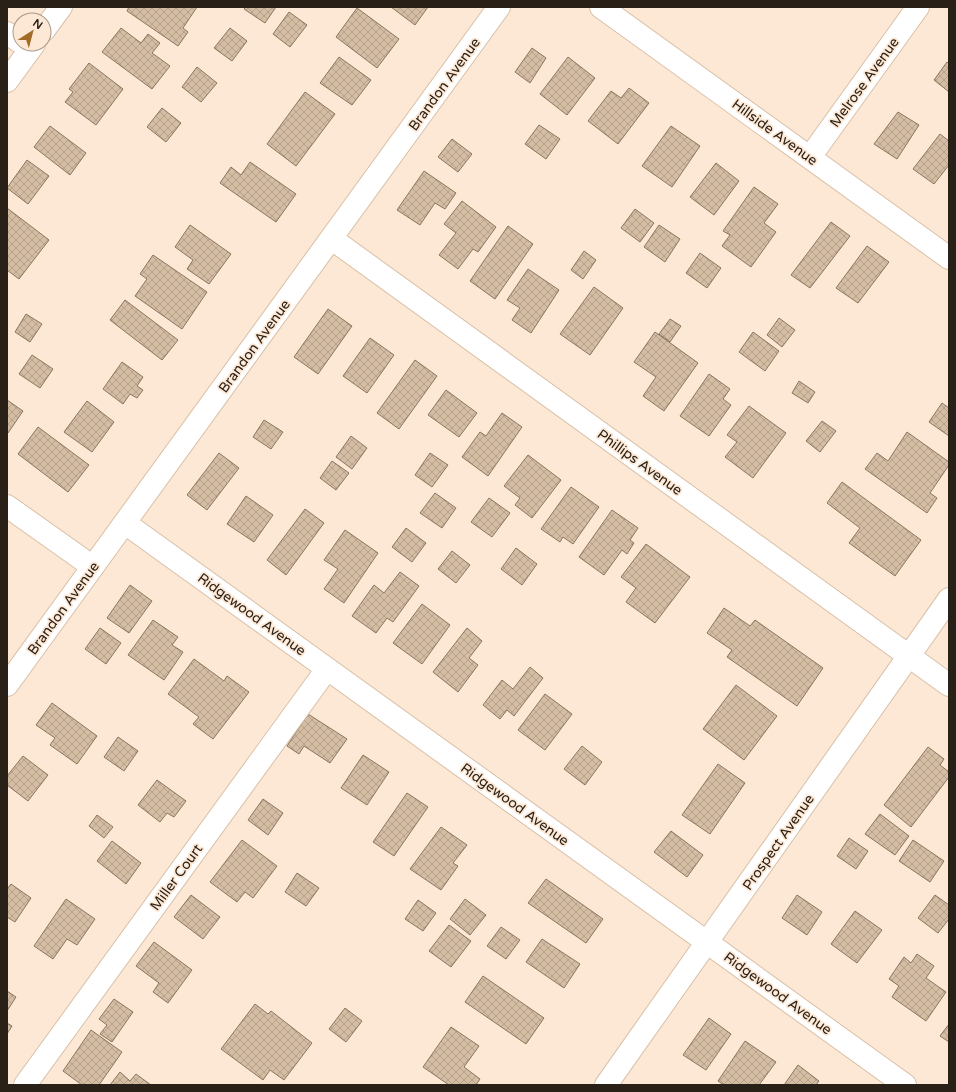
<svg xmlns="http://www.w3.org/2000/svg" width="956" height="1092" viewBox="0 0 956 1092" font-family="'Varela Round',sans-serif">
  <style>
    .building { fill: url(#building-cross-hatch); stroke: #8a765e }
    .lines { fill: none; stroke-linecap: round; stroke-linejoin: round }
    .minor-casing { stroke: #d9c0a8; stroke-width: 24 }
    .minor { stroke: #fff; stroke-width: 22 }
    .labels { text-anchor: middle; stroke-width: 3.5; stroke-linejoin: round; paint-order: stroke }
    .street-label { font-size: 14px; fill: #292017; stroke: #fde8d5 }
  </style>
  <defs>
    <pattern id="building-cross-hatch" width="8" height="8" patternUnits="userSpaceOnUse"><rect width="8" height="8" fill="#d4bda3"/><path d="M0 0l8 8M0 8l8-8" fill="none" stroke="#b6a28c"/></pattern>
  </defs>
  <rect width="100%" height="100%" fill="#fde8d5"/>
  <path class="building" d="M129 7H197L183 28 188 32 178 46 127 11Z
    M246 7H276L265 23 244 9Z
    M391 7H428L415 25Z
    M357 8 399 39 377 68 336 37Z
    M289 12 307 25 290 47 273 34Z
    M121 28 141 43 148 34 160 43 152 53 170 66 152 89 102 52Z
    M230 28 247 41 232 61 214 48Z
    M532 48 546 58 530 83 515 72Z
    M339 57 371 80 352 105 320 83Z
    M568 57 595 78 567 115 540 94Z
    M947 62 949 64V92L934 80Z
    M89 63 123 89 96 125 65 102 73 92 69 89Z
    M197 67 217 83 201 102 182 87Z
    M629 88 649 103 618 144 588 121 611 91 621 98Z
    M305 92 335 114 296 166 267 144Z
    M162 108 181 123 166 142 147 127Z
    M898 112 919 125 897 159 874 144Z
    M539 125 560 139 546 159 525 144Z
    M50 126 86 153 70 175 34 147Z
    M671 126 700 146 672 187 642 166Z
    M940 134 949 141V165L934 184 913 169Z
    M452 139 472 154 458 172 438 157Z
    M27 160 49 176 28 204 7 188Z
    M250 162 296 194 276 222 220 183 231 167 241 175Z
    M716 163 739 181 714 215 690 197Z
    M424 171 456 193 445 209 435 203 420 225 397 210Z
    M754 187 778 204 764 223 776 232 751 267 722 246 730 235 723 231Z
    M462 201 496 227 478 252 473 249 458 269 439 255 456 233 444 224Z
    M7 208 49 240 19 279 7 270Z
    M635 209 654 223 640 242 621 228Z
    M831 222 850 236 810 288 791 275Z
    M190 225 231 254 209 284 187 269 193 260 175 247Z
    M659 225 680 239 665 262 644 247Z
    M508 226 533 244 495 299 470 281Z
    M867 246 889 262 858 303 836 288Z
    M584 251 596 260 583 279 571 270Z
    M700 253 721 268 707 288 686 273Z
    M153 255 207 292 182 329 135 296 147 279 140 274Z
    M528 269 559 290 531 333 512 320 520 308 507 300Z
    M594 287 623 308 590 355 560 334Z
    M125 300 178 340 162 360 110 320Z
    M328 309 352 326 318 374 294 357Z
    M26 314 42 324 30 342 15 332Z
    M779 318 795 330 782 347 767 335Z
    M670 319 681 326 670 342 659 334Z
    M655 332 698 363 664 411 643 396 656 377 634 362Z
    M753 332 779 351 765 371 739 352Z
    M370 338 394 355 367 393 343 376Z
    M32 355 53 369 40 388 19 374Z
    M415 360 437 376 399 429 377 413Z
    M122 362 143 377 137 386 143 390 137 398 130 394 123 404 103 389Z
    M709 374 730 389 723 399 731 405 709 436 680 416Z
    M799 381 815 392 808 403 792 393Z
    M446 390 477 413 459 437 428 415Z
    M7 400 23 411 8 433H7Z
    M87 401 114 422 92 452 64 432Z
    M942 403 949 408V436L929 422Z
    M749 406 786 433 753 478 725 457 737 442 727 435Z
    M502 413 522 427 488 476 462 457 480 432 486 436Z
    M264 420 283 432 271 449 253 437Z
    M822 421 836 431 820 452 806 441Z
    M38 427 89 465 68 492 18 454Z
    M907 432 949 462V465L930 493 937 498 927 513 865 469 877 453 888 461Z
    M351 436 367 448 352 469 336 457Z
    M219 453 239 468 207 510 187 495Z
    M430 453 448 465 432 487 415 475Z
    M528 455 561 480 532 518 515 505 520 498 504 486Z
    M332 461 349 473 336 490 320 478Z
    M842 482 921 540 895 576 849 543 860 528 827 503Z
    M571 487 599 507 573 544 563 537 560 542 541 529Z
    M435 493 456 508 442 528 420 513Z
    M246 496 273 515 254 542 227 524Z
    M489 498 510 513 492 537 471 522Z
    M305 509 324 523 286 575 267 560Z
    M612 510 638 528 630 540 634 543 627 554 622 550 604 575 579 557Z
    M406 528 426 543 412 562 392 547Z
    M345 530 378 553 344 603 324 589 338 569 324 560Z
    M646 544 690 577 655 623 626 602 636 588 621 577Z
    M516 548 537 564 522 585 501 569Z
    M452 551 470 565 456 583 438 569Z
    M400 572 419 586 393 622 387 618 376 633 352 616 374 585 384 593Z
    M130 585 152 601 129 633 107 618Z
    M422 604 450 625 422 664 393 643Z
    M724 608 750 626 755 620 823 668 797 706 727 657 732 650 707 633Z
    M153 620 178 637 172 645 183 652 164 680 128 655Z
    M100 628 121 643 106 664 85 649Z
    M467 628 482 641 469 658 478 665 458 692 433 672Z
    M194 659 224 681 227 676 249 692 213 739 193 724 199 717 168 694Z
    M530 667 543 678 514 716 507 710 500 719 483 705 502 680 513 689Z
    M736 685 777 716 744 760 703 729Z
    M545 694 572 714 545 750 518 730Z
    M52 703 97 736 77 764 50 745 55 738 36 725Z
    M308 714 347 739 330 763 304 746 299 754 287 746Z
    M118 737 138 751 124 771 104 757Z
    M582 746 602 762 585 785 564 769Z
    M928 747 944 759 940 765 949 772V777L911 827 884 805Z
    M363 755 389 772 367 805 341 788Z
    M23 756 48 775 28 801 7 785V776Z
    M718 764 745 783 710 834 682 815Z
    M157 780 186 801 174 817 167 813 160 822 138 805Z
    M407 793 428 807 394 856 373 842Z
    M263 799 283 813 268 835 248 820Z
    M880 814 909 836 895 855 865 834Z
    M97 815 113 827 104 838 89 826Z
    M441 827 467 845 453 863 458 866 441 890 410 869Z
    M671 831 703 855 687 877 654 852Z
    M849 838 868 851 856 869 837 856Z
    M242 840 277 866 253 898 245 892 237 902 210 882Z
    M913 840 944 861 930 882 899 861Z
    M112 841 141 863 126 884 97 861Z
    M297 873 319 888 306 906 285 892Z
    M546 879 603 919 586 943 528 903Z
    M11 884 31 898 15 922 7 917V889Z
    M191 895 220 917 203 939 174 917Z
    M797 895 822 912 807 935 782 918Z
    M935 895 949 905V919L938 933 918 918Z
    M66 899 95 919 77 945 67 939 53 959 34 946Z
    M465 899 486 915 470 935 450 919Z
    M418 900 436 913 423 931 405 919Z
    M855 911 882 930 857 963 831 944Z
    M449 925 471 941 451 967 429 951Z
    M501 927 520 940 506 959 487 946Z
    M542 939 580 964 564 988 526 962Z
    M154 942 192 970 168 1003 153 992 159 983 136 966Z
    M917 954 934 966 926 978 946 992 926 1021 892 997 899 986 889 979 904 957 911 963Z
    M483 976 544 1018 526 1044 465 1002Z
    M7 991 16 997 7 1011Z
    M114 999 133 1012 112 1042 100 1034 107 1025 99 1019Z
    M255 1004 268 1014 271 1011 312 1043 284 1080 270 1070 263 1080 221 1049Z
    M345 1008 362 1021 346 1042 329 1029Z
    M709 1018 731 1034 706 1070 683 1055Z
    M7 1023 12 1026 7 1034Z
    M949 1024V1042L940 1036Z
    M451 1027 479 1046 464 1067 480 1079 476 1085H449L423 1067Z
    M91 1030 122 1052 99 1085H82L63 1071Z
    M745 1041 776 1062 759 1085H724L718 1081Z
    M798 1065 819 1081 816 1085H784Z
    M120 1072 130 1081 136 1074 151 1085H110Z"/>
  <g class="lines">
    <defs>
      <path id="minor" d="M601 7 949 258
        M44 30 61 7
        M7 33 20 42
        M7 81 34 44
        M810 157 918 7
        M332 239 949 685
        M7 506 93 567
        M125 523 905 1085
        M7 685 499 7
        M25 1085 327 669
        M606 1085 949 599"/>
    </defs>
    <use href="#minor" class="minor-casing"/>
    <use href="#minor" class="minor"/>
  </g>
  <g class="labels">
    <g class="street-label">
      <text transform="translate(864 82) rotate(-54)" y="5">Melrose Avenue</text>
      <text transform="translate(444 84) rotate(-54)" y="5">Brandon Avenue</text>
      <text transform="translate(775 132) rotate(36)" y="5">Hillside Avenue</text>
      <text transform="translate(254 346) rotate(-54)" y="5">Brandon Avenue</text>
      <text transform="translate(640 462) rotate(36)" y="5">Phillips Avenue</text>
      <text transform="translate(63 608) rotate(-54)" y="5">Brandon Avenue</text>
      <text transform="translate(252 614) rotate(36)" y="5">Ridgewood Avenue</text>
      <text transform="translate(515 804) rotate(36)" y="5">Ridgewood Avenue</text>
      <text transform="translate(778 842) rotate(-55)" y="5">Prospect Avenue</text>
      <text transform="translate(176 877) rotate(-54)" y="5">Miller Court</text>
      <text transform="translate(778 993) rotate(36)" y="5">Ridgewood Avenue</text>
    </g>
  </g>
  <rect width="956" height="1092" fill="none" stroke="#292017" stroke-width="16"/>
  <g transform="translate(32 32) rotate(36)"><circle r="19" fill="#fde8d5" stroke="#a89889"/>
  <path d="M0-3L7 15L0 10L-7 15Z" fill="#a36b28"/>
  <text y="-6" font-size="11" font-weight="bold" text-anchor="middle" fill="#292017">N</text>
  </g>
</svg>
